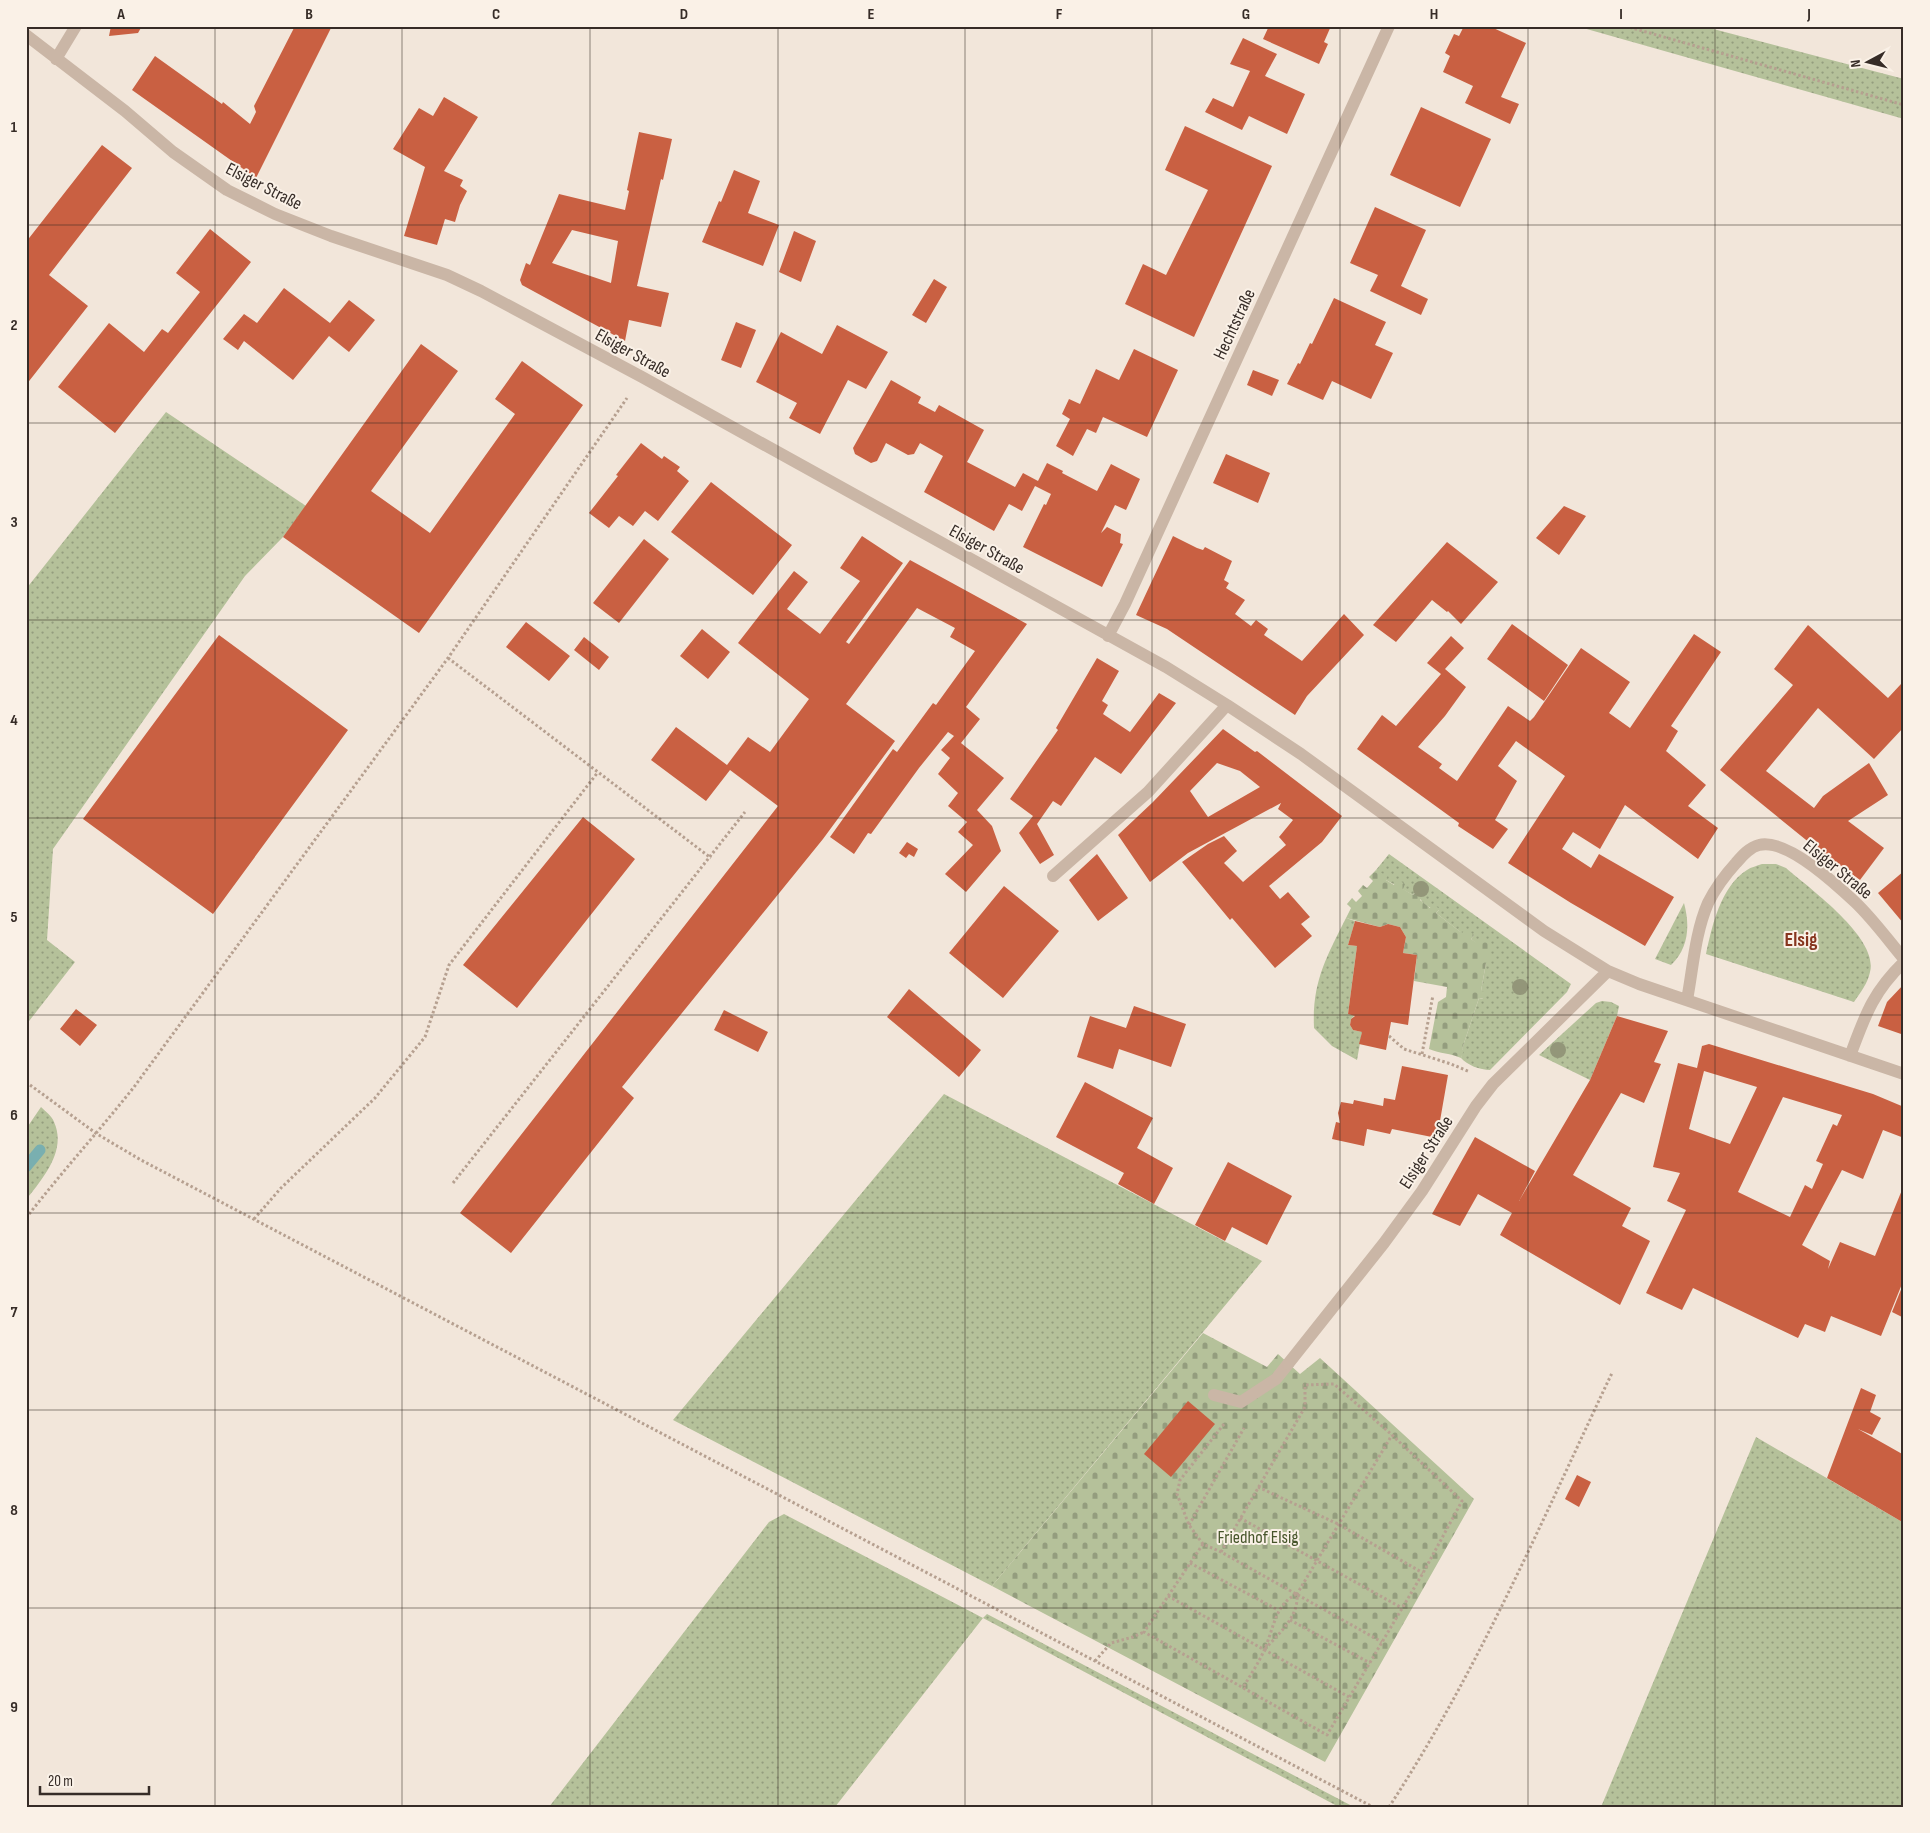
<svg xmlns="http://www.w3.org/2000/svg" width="1930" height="1833" viewBox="0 0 1930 1833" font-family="'Sofia Sans Condensed',sans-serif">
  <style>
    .grass { fill: url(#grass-dots) }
    .cemetery { fill: url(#cemetery-stones) }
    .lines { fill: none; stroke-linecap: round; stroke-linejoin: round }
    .stream { stroke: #79afb0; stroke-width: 11 }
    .building { fill: #c96042; fill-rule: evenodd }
    .path { stroke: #b6a090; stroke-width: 3; stroke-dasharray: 2.5 2.5; stroke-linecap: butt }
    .service { stroke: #cab6a6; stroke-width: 12 }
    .minor { stroke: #cab6a6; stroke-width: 12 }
    .tree { fill: #939679 }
    .grid { fill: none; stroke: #362c27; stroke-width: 1; stroke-opacity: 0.55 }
    .labels { text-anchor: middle; stroke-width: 4; stroke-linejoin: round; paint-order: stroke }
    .street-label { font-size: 18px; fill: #362c27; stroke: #faf1e7 }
    .park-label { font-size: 18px; fill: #46552a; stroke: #faf1e7 }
    .quarter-label { font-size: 20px; font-weight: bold; fill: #87351e; stroke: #faf1e7 }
    .neatline { fill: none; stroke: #362c27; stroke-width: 2 }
    .grid-label { font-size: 16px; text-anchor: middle; font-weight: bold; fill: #362c27 }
  </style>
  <defs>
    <pattern id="grass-dots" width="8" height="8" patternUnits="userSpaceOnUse" patternTransform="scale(1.25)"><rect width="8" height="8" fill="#b5c19a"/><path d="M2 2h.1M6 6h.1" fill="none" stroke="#949d7e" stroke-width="1.8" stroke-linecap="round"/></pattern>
    <pattern id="cemetery-stones" width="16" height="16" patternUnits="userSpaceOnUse" patternTransform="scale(1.25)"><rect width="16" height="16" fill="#b5c19a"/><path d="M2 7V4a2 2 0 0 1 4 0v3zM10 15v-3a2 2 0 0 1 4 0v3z" fill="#949d7e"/></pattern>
  </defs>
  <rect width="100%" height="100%" fill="#f2e6da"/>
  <path class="grass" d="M1576 26H1702L1904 79V119Z
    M166 412 306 506 283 537 245 576 53 849 47 940 75 962 26 1025V589Z
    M1389 854 1571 984 1567 992 1490 1070C1480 1070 1467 1065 1461 1058L1463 1050 1462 1049 1479 998 1483 999 1481 991 1486 963H1488L1477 944 1471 939 1474 935 1463 934 1436 913 1439 910C1427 908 1421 903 1416 891L1413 895 1402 889 1398 881 1395 885 1386 880 1376 870Z
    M1762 864H1776L1786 868C1810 889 1879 938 1870 972 1868 983 1860 993 1854 1002L1706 954C1712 926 1721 886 1747 870 1751 867 1757 866 1762 864Z
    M1684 903C1690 925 1689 948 1671 965L1655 959Z
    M1346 918 1355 921 1348 945 1357 946 1348 1014 1355 1015 1351 1019 1350 1025 1353 1030 1362 1032 1357 1060 1332 1046 1314 1028C1312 982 1326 958 1346 918Z
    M1602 1001 1611 1002 1619 1006 1617 1016 1590 1080 1539 1055 1596 1003Z
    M944 1094 1262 1261 992 1586 673 1420Z
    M41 1107C45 1111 52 1116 54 1122 67 1151 43 1178 26 1200V1129Z
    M1756 1437 1904 1523V1703L1902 1709H1904V1807H1601Z
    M784 1514 983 1618 987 1614 1354 1807H1339L983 1618 835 1807H549L769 1522Z"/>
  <path class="cemetery" d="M1376 870 1387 876 1386 880 1394 885 1398 880 1405 884 1403 889 1413 895 1417 891 1423 895 1420 900 1430 908 1432 904 1440 909 1436 913 1462 933 1466 929 1474 935 1471 939 1477 943 1481 937 1492 944 1488 963H1486L1481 991 1485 992 1484 999 1479 998 1462 1049 1464 1050 1461 1058C1451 1053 1440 1054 1429 1049L1438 1002 1446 997 1447 987 1414 981 1417 955 1403 953 1406 937 1400 927 1388 924 1380 927 1346 918 1351 908 1347 904 1352 898 1356 902 1362 896 1358 891 1363 885 1367 888 1373 881 1369 877Z
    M1203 1333 1267 1367 1278 1354 1300 1374 1320 1358 1474 1499 1325 1762 992 1586Z"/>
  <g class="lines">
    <path class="stream" d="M26 1167 40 1150"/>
  </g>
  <path class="building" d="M111 26H142L138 33 109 36Z
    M295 26H332L256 178 132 90 155 56 222 104 223 102 250 124 256 112 254 106Z
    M1269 26H1331L1324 42 1328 44 1319 64 1263 39Z
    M1464 26H1489L1526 43 1501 97 1519 104 1510 124 1465 103 1473 86 1443 72 1450 56 1445 53 1454 34 1459 36Z
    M1243 38 1277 54 1265 76 1305 94 1287 134 1249 116 1242 130 1205 112 1213 98 1233 107 1250 71 1230 64Z
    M444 97 478 117 444 171 463 180 460 186 467 191 460 205 455 222 445 219 437 245 404 236 425 167 393 149 419 108 433 116Z
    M1421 107 1491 139 1460 207 1390 175Z
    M1185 126 1272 166 1194 337 1125 304 1143 264 1166 275 1208 190 1165 170Z
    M639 132 672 139 663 180 661 179 637 286 669 293 661 327 629 320 625 341 522 285 520 280 526 263 530 265 559 194 625 210 629 191 627 190ZM572 230 618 241 611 283 552 263Z
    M102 145 132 168 49 275 88 306 26 385V242Z
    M734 170 760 181 748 213 779 225 763 266 702 242 719 201 721 202Z
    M1375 207 1426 230 1401 286 1428 299 1421 315 1370 291 1378 275 1350 263Z
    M210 229 251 262 115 433 58 387 109 323 144 352 162 329 168 333 200 292 176 273Z
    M794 231 816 241 801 282 779 272Z
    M934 279 947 287 926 323 912 315Z
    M284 288 330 323 349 300 375 320 349 352 329 336 293 380 244 341 238 350 223 339 244 314 257 323Z
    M1334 298 1386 322 1375 345 1393 353 1371 399 1332 381 1323 400 1287 384 1298 363 1300 364 1310 343 1312 344Z
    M736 322 756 330 741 368 721 360Z
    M837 325 888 352 866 389 848 380 820 434 789 418 797 403 756 382 781 332 822 354Z
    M421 344 458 371 371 491 430 533 515 414 495 399 522 361 583 405 419 633 283 537Z
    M1134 349 1178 370 1147 437 1103 417 1096 433 1087 429 1073 456 1056 446 1070 419 1062 414 1069 399 1080 404 1096 369 1119 380Z
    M1253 370 1279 380 1272 396 1247 385Z
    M891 380 921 397 918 403 935 412 939 405 984 430 967 462 1015 487 1023 473 1038 481 1047 463 1063 471 1062 473 1097 491 1111 464 1140 479 1126 510 1115 505 1101 533 1107 527 1121 534 1120 543 1123 544 1102 587 1023 547 1044 504 1046 505 1051 494 1035 486 1022 511 1009 504 994 531 924 492 943 456 920 443 914 454 908 455 886 443 877 461 871 463 855 454 853 448Z
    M641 443 662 459 664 456 680 467 677 471 689 481 658 521 645 511 633 526 619 516 609 528 589 513 618 476 616 475Z
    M1226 454 1270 473 1258 503 1213 483Z
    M711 482 792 545 753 595 671 532Z
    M1564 506 1586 516 1559 555 1536 538Z
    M862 536 903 563 846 642 849 644 910 560 1027 624 966 707 980 719 961 743 1004 778 977 810 992 826 1001 851 966 892 945 874 973 845 958 832 967 822 948 806 958 793 938 774 950 758 941 750 954 736 948 732 919 768 871 834 868 833 854 854 830 837 893 749 897 752 933 703 936 705 975 651 950 637 955 628 917 608 846 704 895 741 823 839 622 1087 634 1098 511 1253 460 1213 778 806 730 770 706 801 651 760 676 727 727 765 748 737 770 752 809 699 738 643 794 571 808 582 787 609 820 634 860 581 840 568Z
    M1173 536 1197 548 1203 550 1205 547 1232 561 1224 580 1229 583 1226 588 1245 600 1235 614 1251 626 1256 620 1268 629 1264 635 1302 661 1344 614 1364 635 1307 696 1295 715 1167 629 1136 615Z
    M644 539 669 559 619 623 593 603Z
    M1447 542 1498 582 1461 624 1448 611 1447 612 1432 600 1396 642 1373 625Z
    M526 622 570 656 549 681 506 647Z
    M1512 624 1568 665 1544 701 1487 659Z
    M1808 625 1888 698 1901 684 1904 687V727L1874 759 1818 708 1766 771 1814 808 1823 796 1869 763 1888 795 1848 821 1884 848 1860 880 1816 848 1720 770 1793 685 1774 669Z
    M702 629 730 652 708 679 680 656Z
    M1694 634 1721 652 1671 726 1678 731 1666 751 1706 785 1688 806 1718 828 1698 859 1625 805 1600 849 1573 832 1562 849 1591 868 1599 854 1674 897 1645 946 1571 903 1508 863 1565 776 1516 741 1498 766 1517 781 1495 820 1508 829 1493 849 1458 826 1459 823 1357 749 1382 715 1396 726 1441 674 1427 663 1451 636 1464 648 1445 669 1466 687 1445 716 1418 747 1442 764 1439 768 1457 781 1508 706 1530 721 1534 717 1581 648 1630 682 1609 713 1630 728Z
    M219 635 348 730 213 914 83 819Z
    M584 637 609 657 599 670 574 650Z
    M1097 658 1119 671 1102 701 1108 705 1103 714 1130 732 1159 693 1176 703 1121 774 1095 757 1061 806 1053 801 1037 824 1054 855 1040 864 1019 833 1033 816 1010 799 1058 730 1056 728Z
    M1223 729 1255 752 1257 751 1342 816 1322 842 1269 886 1280 899 1288 892 1310 917 1301 924 1312 936 1275 968 1232 918 1230 920 1182 862 1208 844 1224 836 1237 851 1224 863 1243 882 1286 845 1279 837 1293 820 1278 809 1281 803 1188 853 1150 882 1118 835 1153 802ZM1217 763 1240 771 1260 787 1208 817 1190 791Z
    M583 817 635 859 517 1008 463 965Z
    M907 842 918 849 914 857 909 854 906 858 899 853Z
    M1097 854 1128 898 1098 921 1069 880Z
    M1904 871V924L1878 893Z
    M1004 886 1059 931 1003 998 949 953Z
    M1355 921 1380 927 1388 924 1400 927 1406 937 1403 953 1417 955 1408 1025 1391 1022 1386 1050 1359 1044 1362 1032 1353 1030 1350 1025 1351 1019 1355 1016 1348 1014 1357 946 1348 945Z
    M1904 984V1035L1878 1026 1887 1002Z
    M909 989 981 1050 959 1077 887 1017Z
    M1134 1006 1186 1024 1171 1067 1119 1049 1113 1069 1077 1057 1090 1016 1126 1028Z
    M76 1009 97 1025 80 1046 60 1029Z
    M724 1010 768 1032 758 1052 714 1030Z
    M1617 1016 1668 1031 1654 1062 1661 1064 1644 1103 1621 1093 1573 1175 1631 1208 1622 1226 1650 1241 1620 1305 1500 1235 1512 1213 1478 1194 1460 1226 1432 1214 1475 1137 1535 1171 1519 1201 1590 1080Z
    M1709 1044 1873 1094 1904 1107V1138L1883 1130 1863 1179 1842 1170 1802 1245 1830 1261 1828 1269 1840 1242 1875 1256 1904 1185V1279L1881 1336 1831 1316 1825 1332 1805 1324 1798 1338 1693 1288 1682 1310 1646 1293 1686 1210 1667 1201 1680 1173 1653 1167 1678 1063 1697 1068 1702 1046ZM1704 1071 1757 1087 1730 1144 1689 1129ZM1783 1097 1842 1115 1837 1126 1833 1124 1816 1161 1823 1164 1812 1189 1805 1185 1790 1217 1738 1192Z
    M1402 1066 1448 1075 1437 1138 1392 1129 1390 1134 1367 1129 1364 1146 1332 1139 1336 1122 1340 1123 1338 1113 1341 1102 1353 1104 1354 1100 1383 1106 1384 1098 1395 1100Z
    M1085 1082 1153 1118 1137 1148 1173 1168 1154 1204 1118 1184 1124 1173 1056 1137Z
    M1228 1162 1292 1196 1267 1245 1232 1227 1225 1241 1195 1225Z
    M1904 1282V1318L1892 1312Z
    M1861 1388 1876 1395 1870 1412 1881 1418 1872 1435 1858 1429 1904 1455V1523L1827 1478Z
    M1188 1401 1215 1424 1171 1477 1144 1454Z
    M1577 1475 1591 1482 1579 1507 1565 1499Z"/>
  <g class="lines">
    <path class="path" d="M1625 26 1904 105
      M448 658 711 858
      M1389 1036 1404 1049 1451 1064 1470 1072
      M1422 1054 1433 995
      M26 1082 97 1134 141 1160 1373 1807
      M453 1183 745 812
      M26 1218C61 1173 99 1131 134 1087L448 658 627 398
      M254 1219 281 1188 375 1098 425 1037 449 965 598 772
      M1224 1424 1180 1480 1177 1494 1189 1525 1203 1544 1221 1552 1382 1642
      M1258 1487 1338 1524 1423 1573
      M1240 1518 1402 1608
      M1189 1525 1244 1428
      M1203 1544 1144 1632 1327 1735 1423 1573 1462 1501 1392 1435 1334 1384 1303 1385
      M1221 1552 1305 1407V1386
      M1190 1563 1278 1610
      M1168 1596 1349 1697
      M1290 1620 1370 1663
      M1265 1649C1279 1633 1299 1617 1297 1594L1392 1435
      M1095 1661 1111 1643 1133 1637 1144 1632
      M1244 1686C1251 1674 1260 1661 1265 1648 1274 1628 1275 1604 1297 1594
      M1389 1807C1477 1673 1543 1518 1612 1373"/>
    <path class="service" d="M1214 1395 1241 1402 1276 1379 1288 1364"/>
    <path class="minor" d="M26 35 125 111 173 152 227 190 275 214 331 236 447 275 481 291 642 377 1166 667 1227 705 1301 754 1544 931 1608 971 1639 984 1904 1074
      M56 59 76 26
      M1108 636 1125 604 1389 26
      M1053 876 1148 792 1227 705
      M1687 1000C1693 968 1695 933 1708 903 1715 889 1725 875 1736 863 1742 856 1750 847 1759 845 1786 838 1836 884 1855 902 1873 919 1888 940 1904 959
      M1850 1056C1865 1016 1872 993 1904 962
      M1288 1364 1384 1243 1422 1191 1476 1106 1493 1084 1608 971"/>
  </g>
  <g class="tree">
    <circle cx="1421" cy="889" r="8"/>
    <circle cx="1520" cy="987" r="8"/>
    <circle cx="1558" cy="1050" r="8"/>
  </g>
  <path class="grid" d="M215 26V1807M402 26V1807M590 26V1807M778 26V1807M965 26V1807M1152 26V1807M1340 26V1807M1528 26V1807M1715 26V1807M26 225H1904M26 423H1904M26 620H1904M26 818H1904M26 1015H1904M26 1213H1904M26 1410H1904M26 1608H1904"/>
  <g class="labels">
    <g class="street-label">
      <text transform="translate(264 186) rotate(27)" y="6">Elsiger Straße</text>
      <text transform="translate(1234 324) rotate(-65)" y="6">Hechtstraße</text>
      <text transform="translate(633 353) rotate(29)" y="6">Elsiger Straße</text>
      <text transform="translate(987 549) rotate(29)" y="6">Elsiger Straße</text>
      <text transform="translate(1838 869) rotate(39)" y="6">Elsiger Straße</text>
      <text transform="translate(1426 1152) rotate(-57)" y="6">Elsiger Straße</text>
    </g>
    <g class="park-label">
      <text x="1258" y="1543">Friedhof Elsig</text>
    </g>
    <g class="quarter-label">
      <text x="1801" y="946">Elsig</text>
    </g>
  </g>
  <rect width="1930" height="1833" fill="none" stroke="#faf1e7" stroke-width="55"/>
  <g transform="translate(1868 62) rotate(263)" stroke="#faf1e7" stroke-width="4" paint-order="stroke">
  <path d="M0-4L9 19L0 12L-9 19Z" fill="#362c27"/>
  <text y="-8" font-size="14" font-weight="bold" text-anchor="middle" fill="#362c27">N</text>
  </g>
  <path d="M40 1786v8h109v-8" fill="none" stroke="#362c27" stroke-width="2.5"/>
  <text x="48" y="1786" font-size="15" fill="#362c27" stroke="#faf1e7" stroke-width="4" paint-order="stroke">20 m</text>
  <rect x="28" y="28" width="1874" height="1778" class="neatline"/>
  <g class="grid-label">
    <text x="121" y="19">A</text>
    <text x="309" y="19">B</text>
    <text x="496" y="19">C</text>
    <text x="684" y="19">D</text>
    <text x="871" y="19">E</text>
    <text x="1059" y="19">F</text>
    <text x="1246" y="19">G</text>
    <text x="1434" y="19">H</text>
    <text x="1621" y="19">I</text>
    <text x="1809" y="19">J</text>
    <text x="14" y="132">1</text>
    <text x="14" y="330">2</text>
    <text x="14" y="527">3</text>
    <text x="14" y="725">4</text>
    <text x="14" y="922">5</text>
    <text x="14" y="1120">6</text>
    <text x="14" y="1317">7</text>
    <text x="14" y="1515">8</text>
    <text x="14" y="1712">9</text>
  </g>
</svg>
